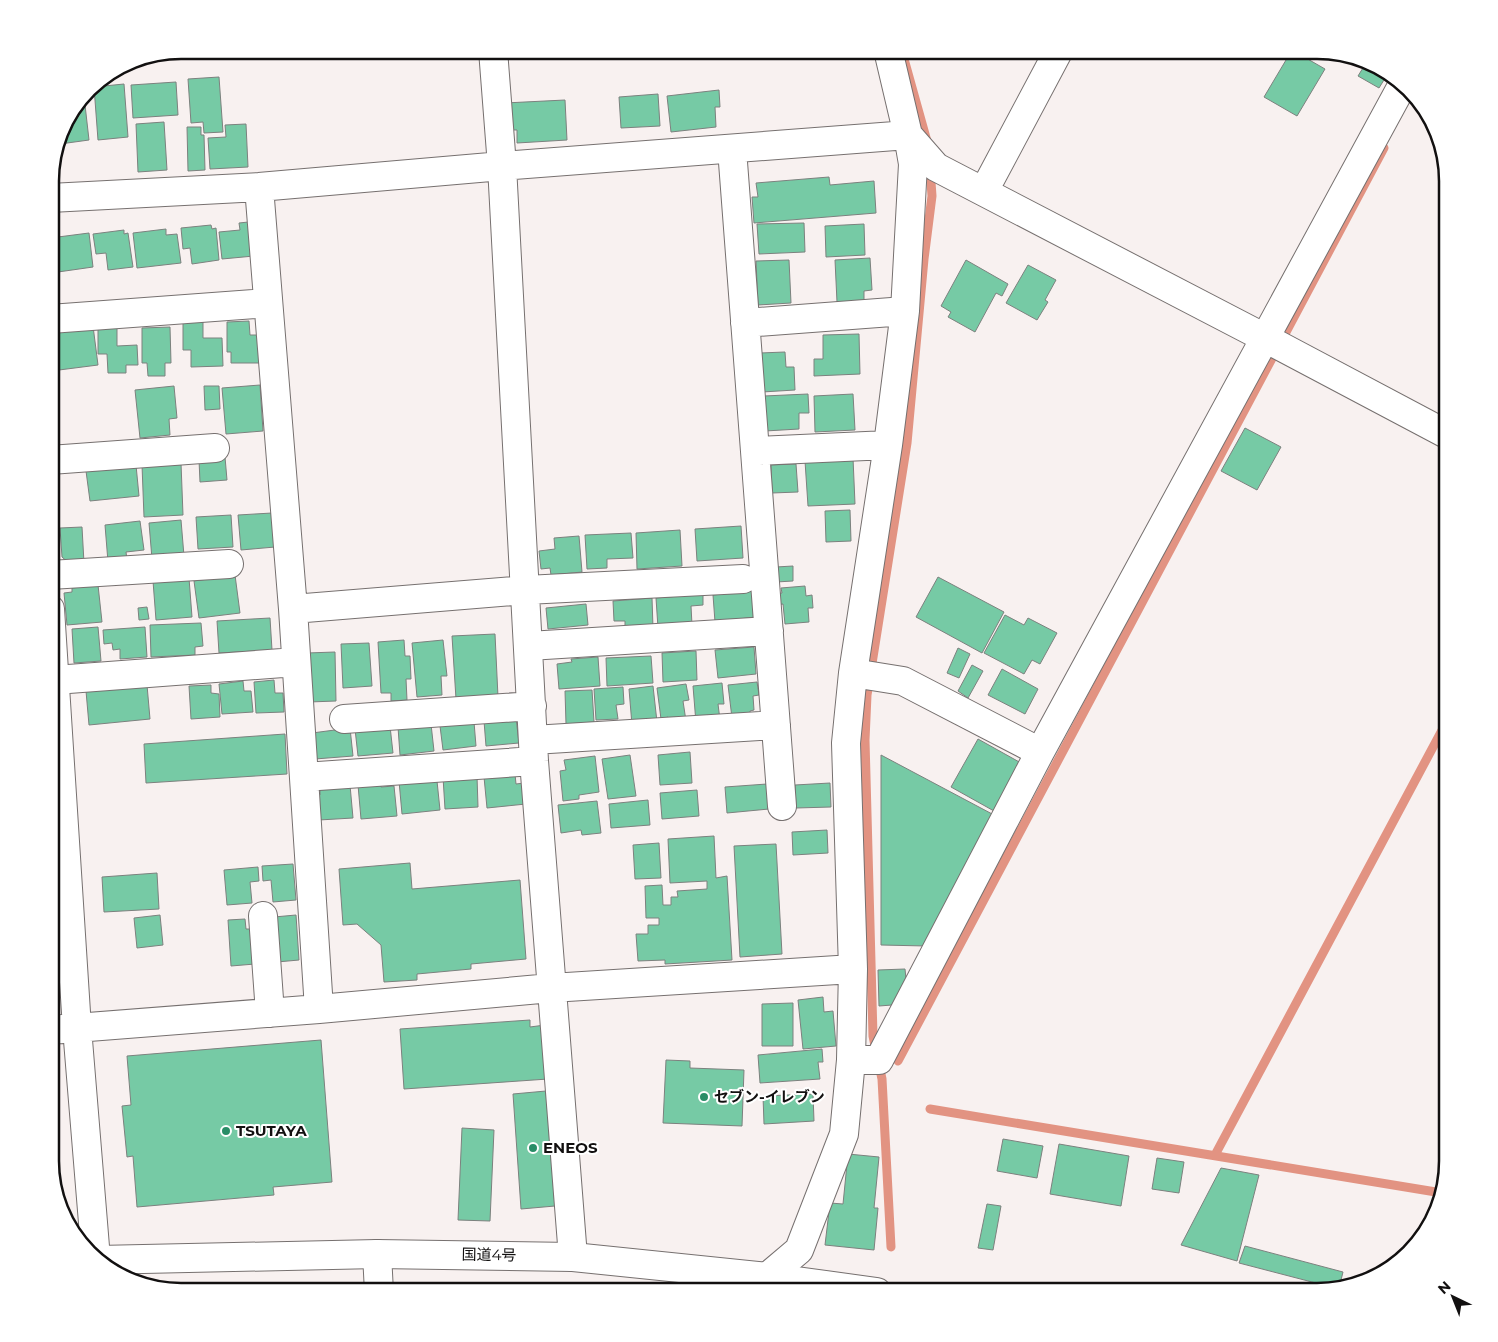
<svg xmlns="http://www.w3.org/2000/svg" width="1498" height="1342" viewBox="0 0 1498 1342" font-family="Montserrat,'Noto Sans JP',sans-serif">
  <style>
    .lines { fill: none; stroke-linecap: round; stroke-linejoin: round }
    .stream { stroke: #e29382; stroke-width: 9 }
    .building { fill: #76caa5; stroke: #7c817e }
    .minor-casing { stroke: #76706f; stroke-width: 30 }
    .highway-casing { stroke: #76706f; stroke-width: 30 }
    .minor { stroke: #fff; stroke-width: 28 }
    .highway { stroke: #fff; stroke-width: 28 }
    .poi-dot { fill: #298d67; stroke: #fff; stroke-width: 2 }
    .labels { text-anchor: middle; stroke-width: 4; stroke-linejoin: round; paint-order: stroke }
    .poi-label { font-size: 15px; font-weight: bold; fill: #121010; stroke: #fff; text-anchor: start }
    .street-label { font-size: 15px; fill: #121010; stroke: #fff }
    .rim { fill: none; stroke: #121010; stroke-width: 2.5 }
  </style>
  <rect width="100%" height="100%" fill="#f8f1f0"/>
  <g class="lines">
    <path class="stream" d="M903 50 904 59 928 145
      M898 1061 1384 148
      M930 1109 1442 1193
      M1215 1155 1448 719
      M891 1247 882 1079 873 1036 865 740 867 695 907 443 924 259 932 196 930 168"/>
  </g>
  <path class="building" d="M1292 50 1325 69 1297 116 1264 97Z
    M1366 63 1387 75 1379 88 1358 76Z
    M219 77 223 132 204 133 203 122 191 123 188 79Z
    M176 82 178 115 133 118 131 85Z
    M124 84 128 137 98 140 94 87Z
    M719 90 720 107H715L716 127 671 132 667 96Z
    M658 94 660 126 621 128 619 97Z
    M84 96 89 140 60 144 59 139 64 123Z
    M565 100 567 140 517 143V130H507L505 103Z
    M164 122 167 170 138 172 136 124Z
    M246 124 248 167 210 169 208 138 226 137 225 125Z
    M187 127H201V135H204L205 170 188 171Z
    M829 177 830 185 874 181 876 213 754 223 752 197H758L756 183Z
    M258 221 254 256 222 259 219 232 240 230 239 223Z
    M804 223 805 252 759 254 757 224Z
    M864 224 865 255 826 257 825 226Z
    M211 225 212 229 216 228 219 260 192 264 190 248 183 249 181 228Z
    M166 229V235L177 234 181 263 137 268 133 233Z
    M124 230V234L128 233 133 267 108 270 106 253 96 254 93 234Z
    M89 233 93 267 51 273 50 245 58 244V237Z
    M870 258 872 290 864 291V301L837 302 835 260Z
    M789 260 791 303 758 305 756 261Z
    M966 260 1008 284 1002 296 996 293 975 332 948 317 951 312 941 306Z
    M1028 265 1056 280 1045 300 1048 302 1037 320 1006 303Z
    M249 321 250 335H259L260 363H231V352H227V322Z
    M183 322H203V338H222L223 366 191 367V350H183Z
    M93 326 98 365 59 370 55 330Z
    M117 326V346L137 345 138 365H126V373H108L107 354H98V327Z
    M170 327 171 363H165V376H148L147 363H142V328Z
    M859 334 860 374 814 376V359H823V335Z
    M785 352 786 367H794L795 390 762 392 760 353Z
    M260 385 263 431 226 434 222 388Z
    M174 386 177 418 169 419 170 435 140 438 135 390Z
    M204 386H219L220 409 205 410Z
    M808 394 809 413H799V429L765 431 764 396Z
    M853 394 855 430 815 432 814 396Z
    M1245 428 1281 447 1257 490 1221 471Z
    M225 457 227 480 200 482 199 460Z
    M853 458 855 504 808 506 805 461Z
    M181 463 183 515 144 517 142 465Z
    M796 464 798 492 772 493 771 465Z
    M136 465 139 496 90 501 86 471Z
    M850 510 851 541 826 542 825 511Z
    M272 513 275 547 241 550 238 515Z
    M231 515 233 547 198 549 196 517Z
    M181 520 184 556 152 559 149 523Z
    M140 521 144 550 126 552 127 560 108 562 105 525Z
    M741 526 743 558 697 561 695 529Z
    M82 527 84 563 70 564 62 557 60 528Z
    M680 530 682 566 637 569 636 533Z
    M631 533 633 558 607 559V568L587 569 585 535Z
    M579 536 582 572 551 575 550 568 541 569 539 551 555 549 554 538Z
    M793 566V581L776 582V567Z
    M235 575 240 613 199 618 194 581Z
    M938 577 1004 612 982 653 916 617Z
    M189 578 192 617 156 620 153 581Z
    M98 585 102 622 67 625 64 593 72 592V588Z
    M805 586 806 596 812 595 813 608H808L809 622 785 624 783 604 776 605 775 594 782 593 781 588Z
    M752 591 755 617 715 622 713 595Z
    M703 594V605L691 606 692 625 658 628 656 598Z
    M652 598 653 628 625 629V621H614L613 601Z
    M586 604 588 625 548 629 546 608Z
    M147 607 149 619 139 620 138 608Z
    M1005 615 1024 625 1028 618 1057 633 1040 664 1032 660 1024 674 984 653Z
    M270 618 272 650 219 653 217 621Z
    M201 623 203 646 195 647V655L151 657 150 625Z
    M98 627 101 661 74 663 72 629Z
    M145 627 147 657 120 659V649L113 650 112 643 104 644 103 630Z
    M495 634 498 697 456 699 452 636Z
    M404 640 405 656H410L411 679H406L407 700 391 701V693H381L378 642Z
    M443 640 447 676H441L442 695 417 697 412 643Z
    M369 643 372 686 343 688 341 644Z
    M754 647 756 674 718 678 715 650Z
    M958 648 970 654 959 678 947 673Z
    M696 651 697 680 663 682 662 653Z
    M335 652 336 701 309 702 307 653Z
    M651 656 653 683 607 686 606 658Z
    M598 657 600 686 559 689 557 664 572 662 571 659Z
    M972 665 983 671 968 698 958 691Z
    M1002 669 1038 689 1025 714 988 695Z
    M274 680 275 693H283L284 712 256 713 254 682Z
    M243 681 244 691H251L253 712 222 714 219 684Z
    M757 682 759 695 753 696 754 710 750 711V716L732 718 728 685Z
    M722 683 724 704H718L720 720 696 723 693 686Z
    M686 684 689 700 683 701 686 721 669 723 668 717 661 719 657 688Z
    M147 685 150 719 89 725 86 691Z
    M211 685V693L219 694 220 717 191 719 189 686Z
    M653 686 657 722 632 725 629 689Z
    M623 687 624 704 616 705 618 719 596 720 594 689Z
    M592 690 594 722 566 724 565 691Z
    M516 718 519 743 486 746 484 721Z
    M474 722 476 746 443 750 440 726Z
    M431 724 434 751 400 755 398 727Z
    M390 726 393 753 358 756 355 729Z
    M350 728 353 756 315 759 312 733Z
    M285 734 287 774 146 783 144 744Z
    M978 739 1021 763 994 811 951 787Z
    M690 752 692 783 660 785 658 755Z
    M630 755 636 796 608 799 602 759Z
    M881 755 994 815 926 946 881 945Z
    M595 756 599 792 579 795V799L563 801 560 771 566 770 564 760Z
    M515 774 516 784 524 783 526 804 487 808 484 777Z
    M477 776 478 807 445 809 443 777Z
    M417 778 418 783 437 781 440 810 402 814 399 781Z
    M381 783V787L394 786 397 816 361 819 358 785Z
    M830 783 831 807 796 808 795 785Z
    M767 784 769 809 727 813 725 787Z
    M350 785 353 818 319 820 317 796 320 795V788Z
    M697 790 699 816 662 819 660 793Z
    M648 800 650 825 611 828 609 804Z
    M597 801 601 833 582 835 581 830 561 833 558 805Z
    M827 830 828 853 793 855 792 832Z
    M52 836 53 864H50V837Z
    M714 836 716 878 727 876 732 960 665 964V960L638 961 636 934H648V925H659V918H646L645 886 662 885 663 905H671V897H678L677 891 707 889V881L670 883 668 839Z
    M659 843 661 878 635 879 633 845Z
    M776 844 782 954 740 957 734 846Z
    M410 863 412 889 520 880 526 959 471 964V969L417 974V980L384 982 381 945 357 924 343 925 339 869Z
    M293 864 296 900 273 902 271 880 263 881 262 866Z
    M258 867 259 881 250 882 252 903 227 905 224 870Z
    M157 873 159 909 104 912 102 877Z
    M160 915 163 945 137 948 134 918Z
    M296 915 299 960 277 962 274 917Z
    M245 919 246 929H253L255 964 231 966 228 920Z
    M905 969 906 979 892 1005 879 1006 878 970Z
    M823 997 824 1012 833 1011 836 1046 803 1049 798 1000Z
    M793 1003V1046H762V1004Z
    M530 1020V1027L545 1025 548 1079 404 1089 400 1029Z
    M321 1040 332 1182 273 1187 274 1195 137 1207 133 1156 127 1157 122 1106 131 1105 127 1056Z
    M822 1049 823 1062H818L820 1079 760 1083 758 1055Z
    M666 1060 690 1061V1068L744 1070 742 1126 663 1123Z
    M546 1091 555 1206 521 1209 513 1094Z
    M813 1094 814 1121 764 1124 763 1096Z
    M462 1128 494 1130 490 1221 458 1220Z
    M1003 1139 1043 1146 1037 1178 997 1171Z
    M1059 1144 1129 1156 1121 1206 1050 1194Z
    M848 1154 879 1157 874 1208H878L874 1250 825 1245 830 1203 843 1204Z
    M1157 1158 1184 1162 1179 1193 1152 1189Z
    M1221 1168 1259 1175 1237 1261 1181 1245Z
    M987 1204 1001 1206 993 1250 978 1248Z
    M1245 1246 1343 1272 1339 1288H1335L1239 1263Z
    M413 1286V1292H389V1289Z
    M285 1287H330V1292H285Z"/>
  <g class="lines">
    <defs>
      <path id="minor" d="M493 50 502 166 534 761 573 1257
        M732 149 782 806
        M259 187 293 609 319 1009
        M984 191 1059 50
        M50 198 259 187 502 166 908 135 936 167 1265 338 1448 435
        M50 319 268 303
        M745 323 905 311
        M755 451 888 445
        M50 460 215 448
        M50 575 229 564
        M50 609 77 1028 96 1259
        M293 609 526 590 743 579
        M529 646 769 631
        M853 673 903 681 1040 752
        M55 680 296 662
        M344 719 532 706
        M533 740 776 725
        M304 777 534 761
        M263 916 270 1013
        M50 1030 319 1009 551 988 853 969
        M851 1060H879L1040 752 1403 84
        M377 1254 379 1292
        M762 1292 767 1277 799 1250 844 1134 851 1060 853 969 846 743 853 673 888 445 905 311 913 164 908 135 888 50"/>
      <path id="highway" d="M98 1260 377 1254 573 1257 767 1277 877 1292"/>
    </defs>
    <use href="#minor" class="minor-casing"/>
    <use href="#highway" class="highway-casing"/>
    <use href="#minor" class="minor"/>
    <use href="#highway" class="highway"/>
  </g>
  <g class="poi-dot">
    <circle cx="704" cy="1097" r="5"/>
    <circle cx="226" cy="1131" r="5"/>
    <circle cx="533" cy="1148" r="5"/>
  </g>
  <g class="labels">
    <g class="poi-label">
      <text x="714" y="1102">セブン-イレブン</text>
      <text x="236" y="1136">TSUTAYA</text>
      <text x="543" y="1153">ENEOS</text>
    </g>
    <g class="street-label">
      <text transform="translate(489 1255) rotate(1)" y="5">国道4号</text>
    </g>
  </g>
  <path d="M0 0H1498V1342H0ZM181 59H1317A122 122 0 0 1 1439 181V1161A122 122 0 0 1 1317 1283H181A122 122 0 0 1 59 1161V181A122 122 0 0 1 181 59Z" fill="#fff" fill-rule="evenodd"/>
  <path class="rim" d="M181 59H1317A122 122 0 0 1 1439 181V1161A122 122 0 0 1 1317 1283H181A122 122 0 0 1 59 1161V181A122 122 0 0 1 181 59Z"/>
  <g transform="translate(1453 1297) rotate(317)" stroke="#ffffff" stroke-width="4" paint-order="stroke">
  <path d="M0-4L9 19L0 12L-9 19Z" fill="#121010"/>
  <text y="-8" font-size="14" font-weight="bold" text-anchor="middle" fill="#121010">N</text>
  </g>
</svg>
